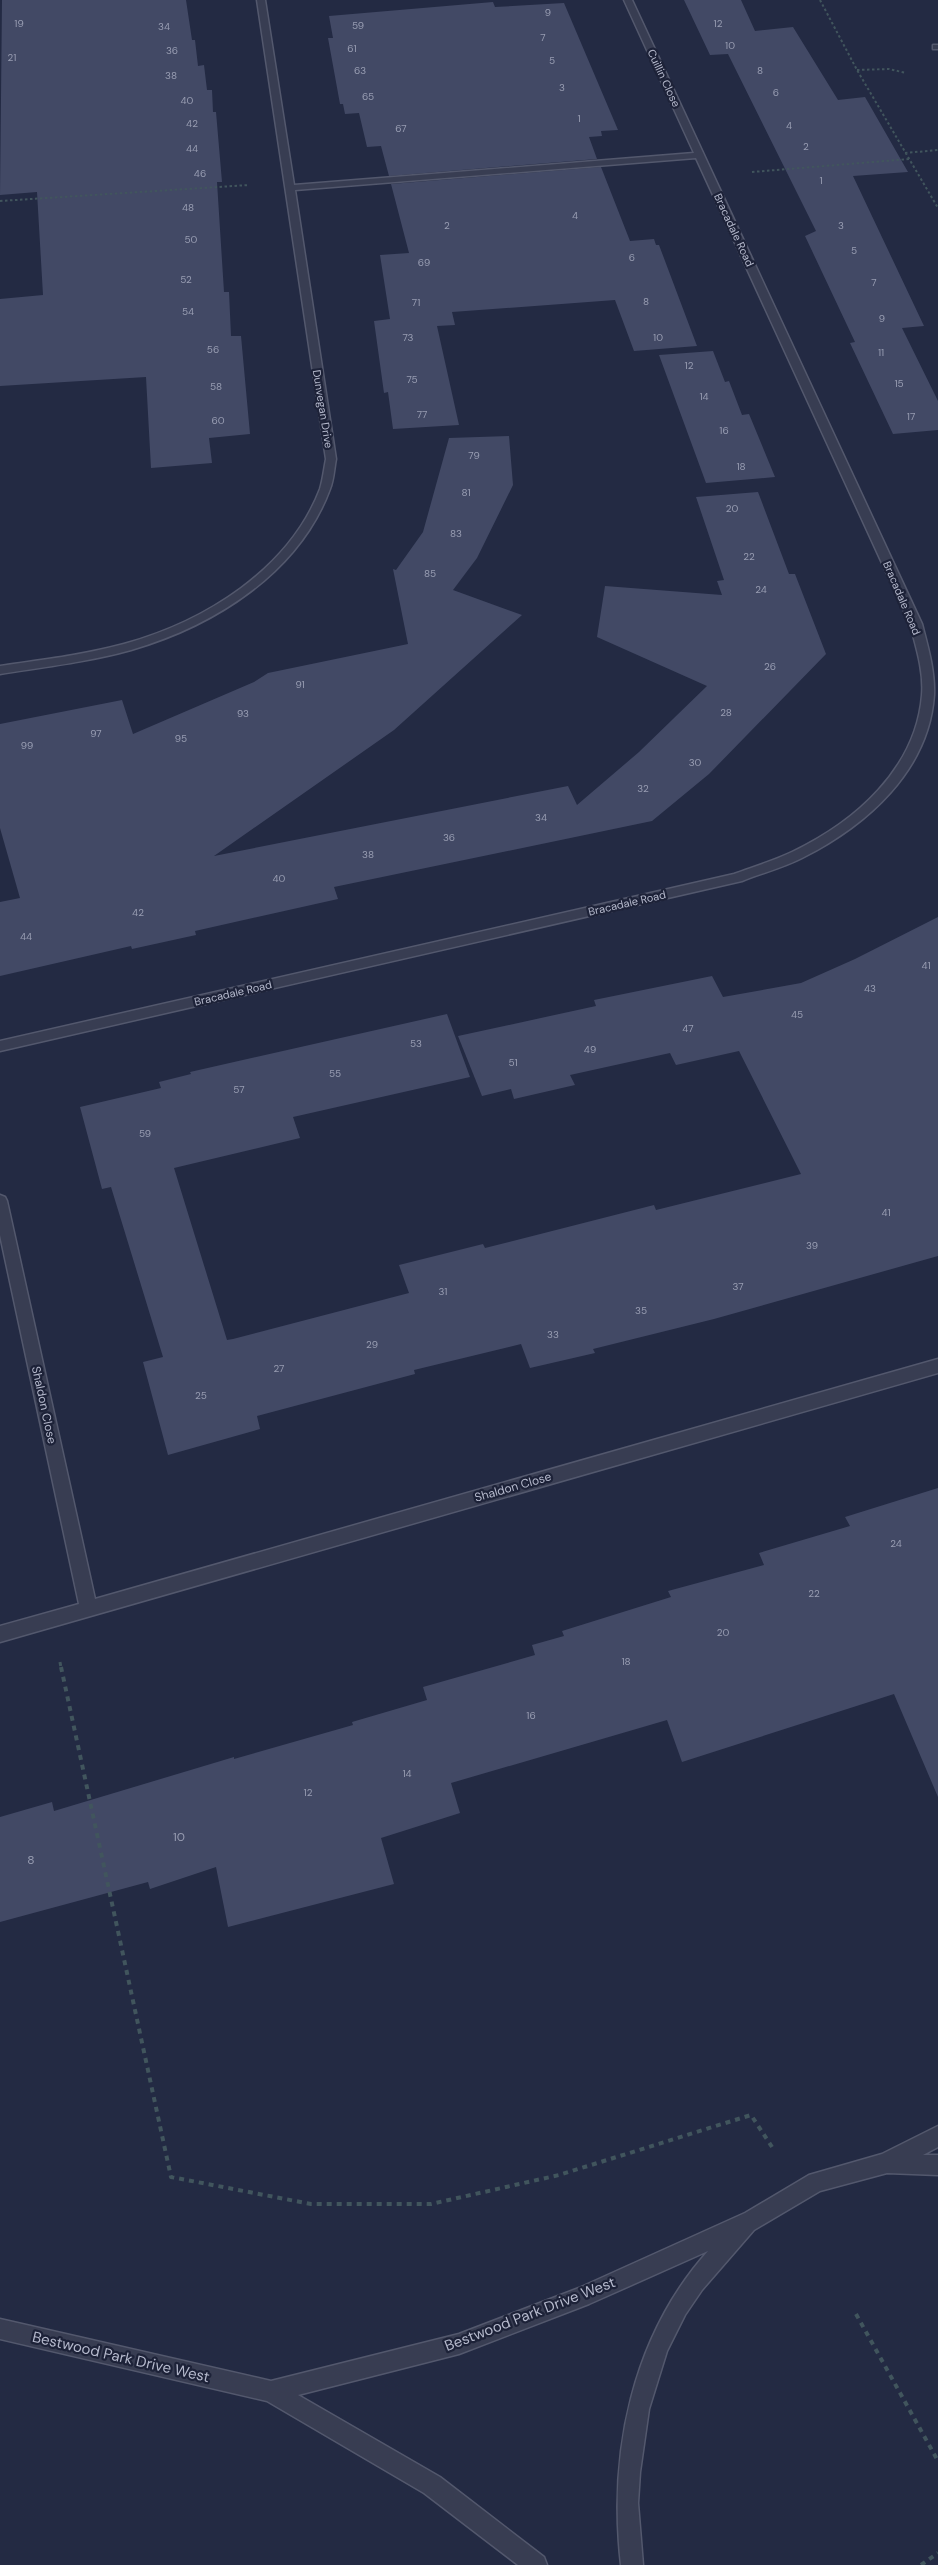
<svg xmlns="http://www.w3.org/2000/svg" width="938" height="2565" viewBox="0 0 938 2565" font-family="'DM Sans',sans-serif">
  <style>
    .building { fill: #424965 }
    .lines { fill: none; stroke-linecap: round; stroke-linejoin: round }
    .minor-casing { stroke: #53586d; stroke-width: 3 }
    .tertiary-casing { stroke: #53586d; stroke-width: 3 }
    .path-far2 { stroke: #41555d; stroke-width: 2; stroke-dasharray: 2.5 2.5; stroke-linecap: butt }
    .path-far1 { stroke: #41555d; stroke-width: 3; stroke-dasharray: 4 4; stroke-linecap: butt }
    .path { stroke: #41555d; stroke-width: 4; stroke-dasharray: 5 5; stroke-linecap: butt }
    .minor { fill: #383d52; fill-rule: evenodd }
    .tertiary { fill: #383d52; fill-rule: evenodd }
    .labels { text-anchor: middle; stroke-width: 4.5; stroke-linejoin: round; paint-order: stroke }
    .number-label { font-size: 10px; fill: #989db2 }
    .far-street-label { font-size: 11px; fill: #b5b9cc; stroke: #1d2238 }
    .street-label { font-size: 12px; fill: #b5b9cc; stroke: #1d2238 }
    .near-number-label { font-size: 12px; fill: #989db2 }
    .near-street-label { font-size: 15px; fill: #b5b9cc; stroke: #1d2238 }
  </style>
  <rect width="100%" height="100%" fill="#232a43"/>
  <path class="building" d="M2 0H186L192 40H195L198 66 204 65 207 90H212L213 112H216L222 182H217L224 292H229L231 336H241L250 434 209 438 212 463 151 468 146 377 0 386V299L43 295 37 192 0 195Z
    M684 0H741L755 31 793 27 838 100 865 97 908 172 853 176 924 326 902 328 938 401V430L893 434 850 343 855 342 805 236 816 231 728 54 710 55Z
    M493 2 495 7 564 3 618 130 601 131 602 136 589 137 597 159 389 176 381 146 367 147 359 113 345 114 343 104H340L328 38H333L329 16Z
    M601 167 630 241 654 239 656 245H659L697 346 634 351 615 300 452 312 455 325 437 326 459 425 393 429 388 392 384 393 374 321 390 319 380 255 409 253 391 184Z
    M713 351 725 382 729 381 742 415 749 414 775 477 706 483 659 355Z
    M509 436 513 485 477 558 453 590 522 615 394 730 214 856 568 786 577 805 639 752 707 686 597 637 605 586 722 595 717 581 724 580 696 497 758 492 789 574H795L826 654 709 774 652 821 334 887 338 899 195 931 196 935 132 949 131 946 0 976V902L20 898 0 828V724L122 700 133 734 254 682 268 673 408 644 393 569 396 570 423 532 449 438Z
    M938 917V1256L714 1319 593 1349 595 1353 530 1368 521 1344 414 1370 415 1374 257 1416 260 1429 168 1455 143 1362 163 1357 111 1187 102 1189 80 1107 161 1088 159 1082 191 1074 190 1072 447 1014 470 1077 293 1117 300 1138 174 1168 227 1340 233 1339 409 1293 399 1265 483 1244 485 1248 654 1205 656 1210 801 1174 739 1051 676 1065 670 1053 570 1075 575 1085 514 1099 511 1089 482 1096 458 1036 596 1006 594 1000 712 976 723 997 801 983 855 959Z
    M938 1488V1797L894 1694 682 1762 667 1720 451 1783 460 1813 381 1838 394 1884 228 1927 216 1867 150 1889 148 1882 0 1922V1817L52 1802 54 1811 234 1757V1759L353 1725 352 1722 427 1700 423 1687 535 1655 532 1645 564 1636 562 1631 671 1597 668 1591 764 1565 759 1553 850 1526 845 1517Z"/>
  <g class="lines">
    <defs>
      <path id="minor" d="M257 0H265L294 185 694 153 624 0H632L922 624C928 647 935 671 934 695 929 771 866 826 802 858 783 868 761 873 742 881L0 1051V1041L734 874C753 867 773 861 792 852 855 822 916 769 922 695 924 671 916 647 910 624L696 158 295 190 336 459C334 469 334 479 330 489 299 573 214 626 131 650 88 662 44 667 0 674V666C41 660 83 655 124 644 204 622 289 570 320 489 323 479 324 469 326 459Z
        M933 45H938V49H933Z
        M0 1195 5 1197 7 1201 95 1599 938 1359V1373L0 1642V1626L79 1604 0 1235Z"/>
      <path id="tertiary" d="M938 2126V2147L923 2155H938V2175L887 2173 820 2191 754 2230 702 2290 685 2315 667 2351 649 2409 640 2472 638 2503 643 2565H621C608 2453 632 2336 708 2251L589 2304 459 2354 298 2395 440 2477 544 2557 547 2565H518L424 2493 267 2401 0 2339V2319L271 2381 459 2334 579 2288 745 2213 809 2175 882 2154Z"/>
    </defs>
    <use href="#minor" class="minor-casing"/>
    <use href="#tertiary" class="tertiary-casing"/>
    <path class="path-far2" d="M820 0 857 70 938 208
      M857 70 889 69 906 73
      M905 153 938 150
      M752 172 909 159
      M0 201 249 185"/>
    <path class="path-far1" d="M60 1662 61 1668"/>
    <path class="path" d="M61 1667 171 2177 311 2204H431L559 2175 751 2115 774 2150
      M856 2314 938 2461
      M921 2565 938 2553"/>
    <use href="#minor" class="minor"/>
    <use href="#tertiary" class="tertiary"/>
  </g>
  <g class="labels">
    <g class="number-label">
      <text x="548" y="16">9</text>
      <text x="19" y="27">19</text>
      <text x="718" y="27">12</text>
      <text x="358" y="29">59</text>
      <text x="164" y="30">34</text>
      <text x="543" y="41">7</text>
      <text x="730" y="49">10</text>
      <text x="352" y="52">61</text>
      <text x="172" y="54">36</text>
      <text x="12" y="61">21</text>
      <text x="552" y="64">5</text>
      <text x="360" y="74">63</text>
      <text x="760" y="74">8</text>
      <text x="171" y="79">38</text>
      <text x="562" y="91">3</text>
      <text x="776" y="96">6</text>
      <text x="368" y="100">65</text>
      <text x="187" y="104">40</text>
      <text x="579" y="122">1</text>
      <text x="192" y="127">42</text>
      <text x="789" y="129">4</text>
      <text x="401" y="132">67</text>
      <text x="806" y="150">2</text>
      <text x="192" y="152">44</text>
      <text x="200" y="177">46</text>
      <text x="821" y="184">1</text>
      <text x="188" y="211">48</text>
      <text x="575" y="219">4</text>
      <text x="447" y="229">2</text>
      <text x="841" y="229">3</text>
      <text x="191" y="243">50</text>
      <text x="854" y="254">5</text>
      <text x="632" y="261">6</text>
      <text x="424" y="266">69</text>
      <text x="186" y="283">52</text>
      <text x="874" y="286">7</text>
      <text x="646" y="305">8</text>
      <text x="416" y="306">71</text>
      <text x="188" y="315">54</text>
      <text x="882" y="322">9</text>
      <text x="408" y="341">73</text>
      <text x="658" y="341">10</text>
      <text x="213" y="353">56</text>
      <text x="881" y="356">11</text>
      <text x="689" y="369">12</text>
      <text x="412" y="383">75</text>
      <text x="899" y="387">15</text>
      <text x="216" y="390">58</text>
      <text x="704" y="400">14</text>
      <text x="422" y="418">77</text>
      <text x="911" y="420">17</text>
      <text x="218" y="424">60</text>
      <text x="724" y="434">16</text>
      <text x="474" y="459">79</text>
      <text x="741" y="470">18</text>
      <text x="466" y="496">81</text>
      <text x="732" y="512">20</text>
      <text x="456" y="537">83</text>
      <text x="749" y="560">22</text>
      <text x="430" y="577">85</text>
      <text x="761" y="593">24</text>
      <text x="770" y="670">26</text>
      <text x="300" y="688">91</text>
      <text x="726" y="716">28</text>
      <text x="243" y="717">93</text>
      <text x="96" y="737">97</text>
      <text x="181" y="742">95</text>
      <text x="27" y="749">99</text>
      <text x="695" y="766">30</text>
      <text x="643" y="792">32</text>
      <text x="541" y="821">34</text>
      <text x="449" y="841">36</text>
      <text x="368" y="858">38</text>
      <text x="279" y="882">40</text>
      <text x="138" y="916">42</text>
      <text x="26" y="940">44</text>
      <text x="926" y="969">41</text>
      <text x="870" y="992">43</text>
      <text x="797" y="1018">45</text>
      <text x="688" y="1032">47</text>
      <text x="416" y="1047">53</text>
      <text x="590" y="1053">49</text>
      <text x="513" y="1066">51</text>
      <text x="335" y="1077">55</text>
      <text x="239" y="1093">57</text>
      <text x="145" y="1137">59</text>
      <text x="886" y="1216">41</text>
      <text x="812" y="1249">39</text>
      <text x="738" y="1290">37</text>
      <text x="443" y="1295">31</text>
      <text x="641" y="1314">35</text>
      <text x="553" y="1338">33</text>
      <text x="372" y="1348">29</text>
      <text x="279" y="1372">27</text>
      <text x="201" y="1399">25</text>
      <text x="896" y="1547">24</text>
      <text x="814" y="1597">22</text>
      <text x="723" y="1636">20</text>
      <text x="626" y="1665">18</text>
      <text x="531" y="1719">16</text>
      <text x="407" y="1777">14</text>
      <text x="308" y="1796">12</text>
    </g>
    <g class="far-street-label">
      <text transform="translate(664 78) rotate(65)" y="4">Cuillin Close</text>
      <text transform="translate(734 230) rotate(65)" y="4">Bracadale Road</text>
      <text transform="translate(323 409) rotate(81)" y="4">Dunvegan Drive</text>
      <text transform="translate(902 598) rotate(67)" y="4">Bracadale Road</text>
      <text transform="translate(627 903) rotate(-13)" y="4">Bracadale Road</text>
      <text transform="translate(233 993) rotate(-13)" y="4">Bracadale Road</text>
    </g>
    <g class="street-label">
      <text transform="translate(44 1405) rotate(78)" y="4">Shaldon Close</text>
      <text transform="translate(513 1487) rotate(-16)" y="4">Shaldon Close</text>
    </g>
    <g class="near-number-label">
      <text x="179" y="1841">10</text>
      <text x="31" y="1864">8</text>
    </g>
    <g class="near-street-label">
      <text transform="translate(530 2314) rotate(-21)" y="5">Bestwood Park Drive West</text>
      <text transform="translate(121 2357) rotate(13)" y="5">Bestwood Park Drive West</text>
    </g>
  </g>
</svg>
